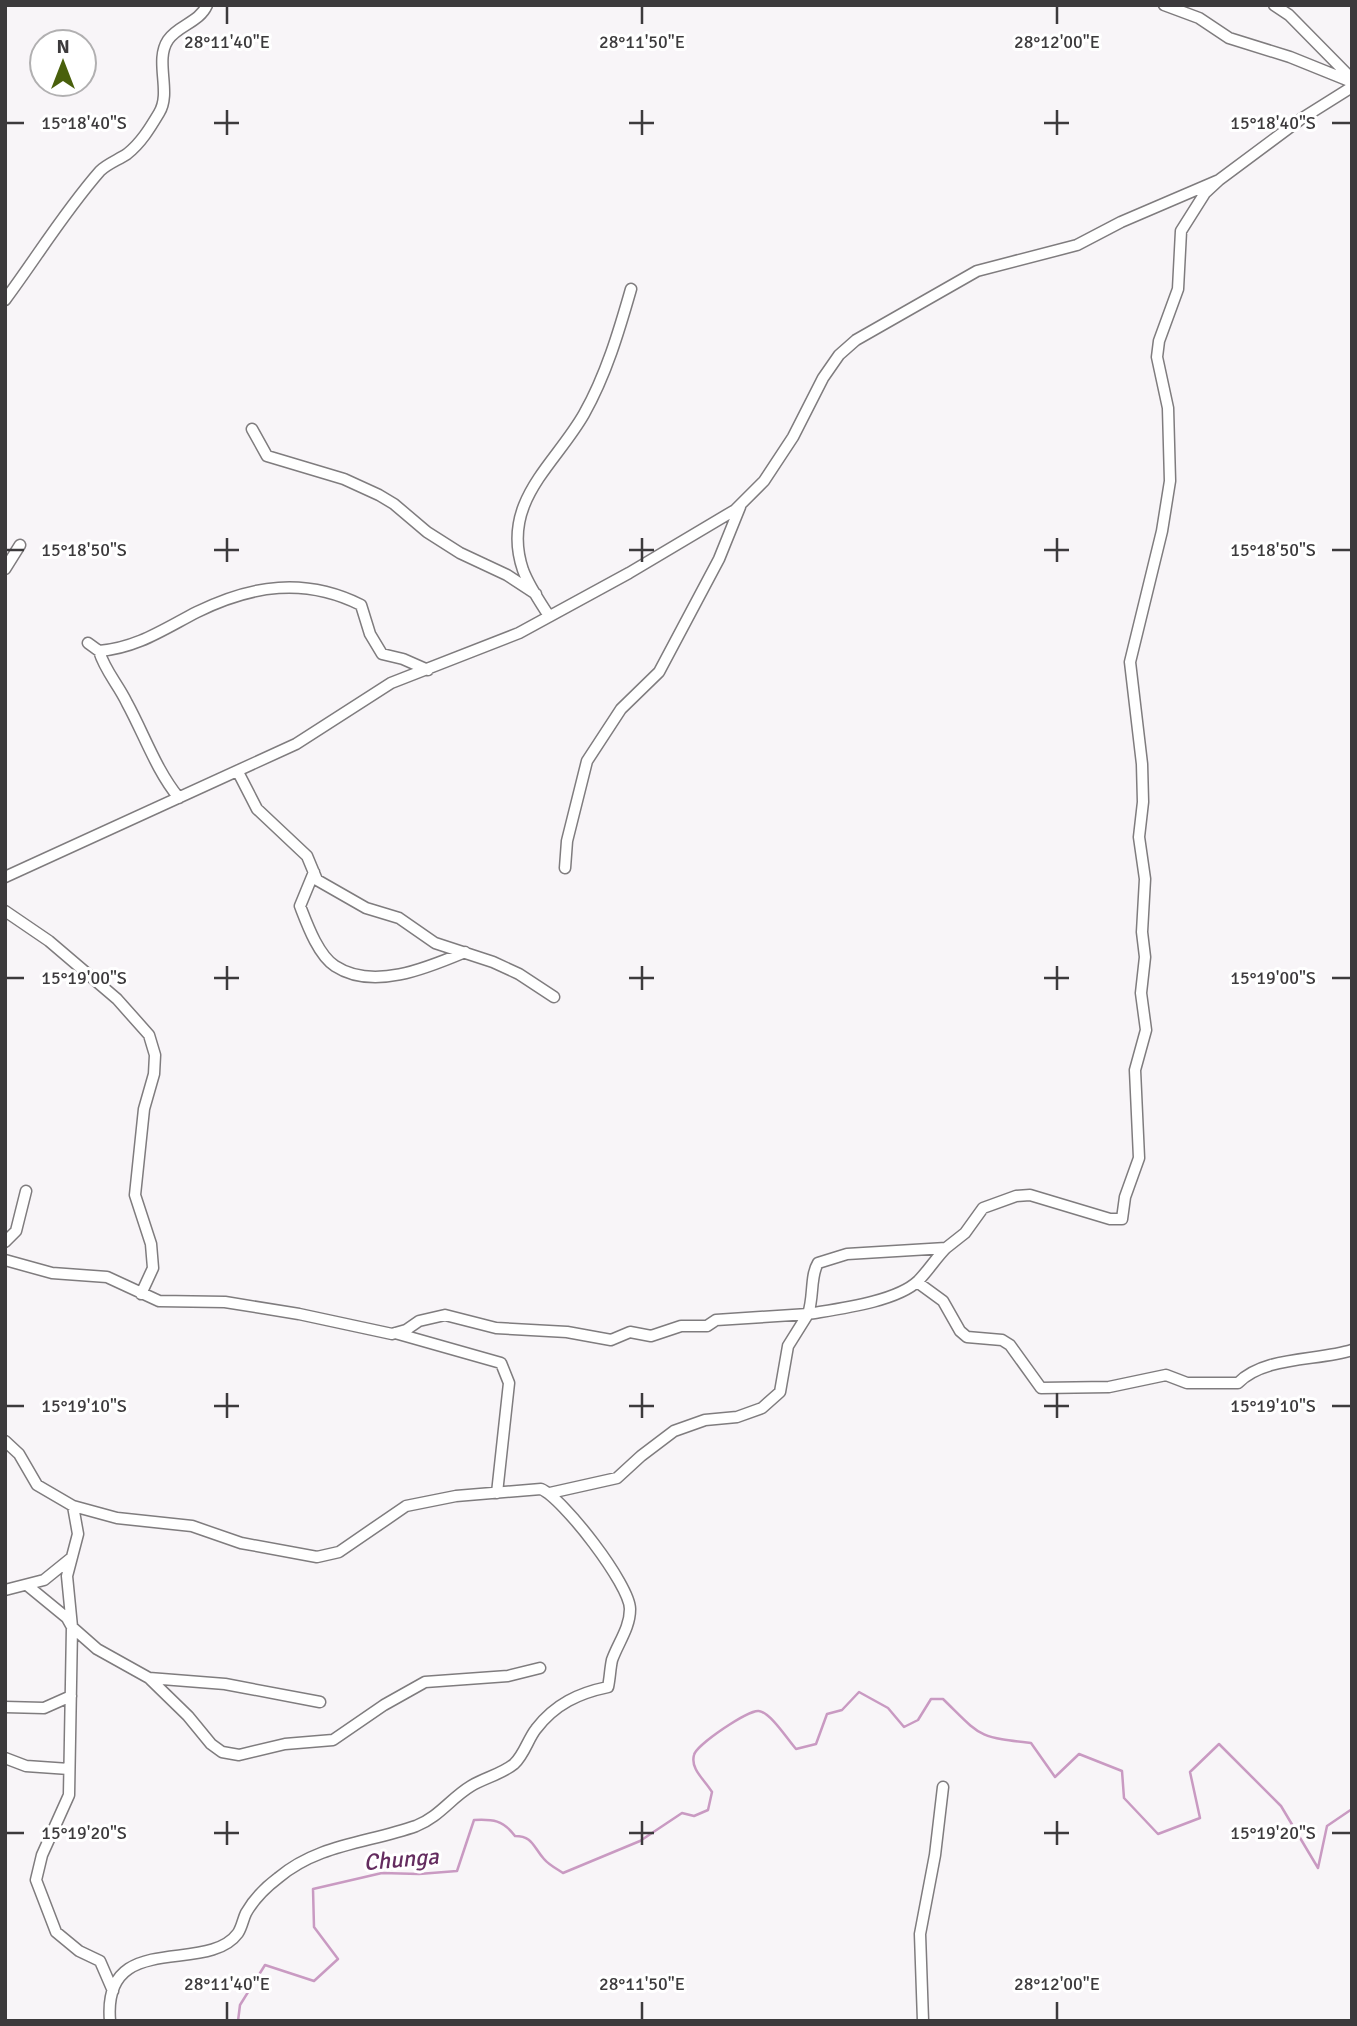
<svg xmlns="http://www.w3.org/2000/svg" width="1357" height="2026" viewBox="0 0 1357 2026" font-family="Signika,sans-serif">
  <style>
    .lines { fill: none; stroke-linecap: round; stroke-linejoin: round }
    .stream { stroke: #c99ac2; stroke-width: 2.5 }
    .street-casing { stroke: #7f7c7e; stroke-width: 13 }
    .street { stroke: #fff; stroke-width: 10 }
    .ticks { fill: none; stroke: #3c3a3c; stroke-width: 2.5 }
    .labels { text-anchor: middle; stroke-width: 6; stroke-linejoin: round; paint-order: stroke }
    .water-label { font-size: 23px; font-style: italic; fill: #642c5f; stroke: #fff }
    .ticks-label { font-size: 18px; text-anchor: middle; fill: #3c3a3c; stroke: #fff; stroke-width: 6; stroke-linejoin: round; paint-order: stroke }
  </style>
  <rect width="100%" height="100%" fill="#f8f5f8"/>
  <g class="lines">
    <path class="stream" d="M238 2021 240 2005 265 1965 314 1981 338 1959 314 1927 313 1889 382 1873 419 1874 457 1871 474 1820C493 1819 503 1820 515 1836 533 1836 533 1847 544 1859 549 1865 557 1869 563 1873L640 1841 682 1813 694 1816 708 1810 712 1792C705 1780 690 1769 694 1755 696 1745 749 1709 759 1711 771 1713 787 1739 796 1749L816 1744 827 1714 842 1710 859 1692 888 1708 904 1727 918 1720 931 1699H943C981 1736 976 1737 1031 1743L1055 1777 1079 1754 1122 1771 1124 1798 1158 1834 1200 1818 1190 1772 1219 1744 1281 1806 1318 1868 1327 1826 1352 1809"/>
    <defs>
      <path id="street" d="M1164 5 1199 18 1229 38 1290 57 1352 82
        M1274 5 1289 15 1352 79
        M5 300C37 257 64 212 100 171 107 164 118 160 127 154 141 143 150 128 159 113 172 92 154 61 168 40 178 25 199 23 207 5
        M252 429 267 456 344 479 379 495 394 504 427 532 460 553 507 575 536 594
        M5 569 20 545
        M549 616C540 602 529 586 523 570 500 502 555 465 584 414 606 375 619 331 631 289
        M88 643 99 651C137 648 164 629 197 612 252 585 305 577 361 605L370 634 382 654 403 659 428 670
        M99 651C105 671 118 684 127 703 144 734 156 770 179 798
        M238 772 257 809 307 856 317 880 366 908 399 918 435 943 493 962 519 974 554 997
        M565 868 567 841 587 761 621 709 659 672 719 559 740 507
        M314 872 300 906C307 924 318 955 335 966 373 991 427 968 465 952
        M5 877 296 744 391 683 519 633 629 573 735 510 764 481 793 437 823 378 839 355 856 340 977 271 1077 245 1121 222 1219 180 1301 119 1352 87
        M5 911 49 941 117 999 149 1035 155 1055 154 1074 144 1109 135 1195 151 1244 153 1268 141 1294
        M5 1242 16 1231 26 1191
        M5 1260 52 1273 107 1277 159 1301 225 1302 299 1314 392 1334 406 1330 419 1321 445 1315 496 1328 567 1332 611 1340 630 1332 651 1336 681 1326H707L716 1320 808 1314C814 1297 810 1276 818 1263L847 1254 946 1248 965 1233 983 1208 1016 1196 1030 1195 1110 1219H1122L1125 1197 1139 1158 1135 1070 1146 1030 1141 993 1145 957 1142 932 1145 879 1139 837 1143 802 1142 764 1130 662 1162 531 1170 481 1168 408 1157 357 1159 341 1178 289 1181 231 1205 193 1219 180
        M917 1282 943 1301 960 1331 967 1337 1002 1340 1010 1345 1041 1388 1109 1387 1166 1375 1187 1383H1238C1264 1356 1318 1361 1352 1350
        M395 1333 501 1363 509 1383 497 1493
        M5 1441 19 1454 37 1485 73 1506 78 1534 67 1576 72 1627 69 1795 42 1855 36 1880 56 1932 79 1951 100 1961 113 1991
        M550 1493 617 1478 641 1456 674 1431 705 1420 737 1417 762 1408 780 1392 788 1346 808 1314C837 1309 896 1302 918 1281 928 1271 936 1258 946 1248
        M73 1506 117 1518 192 1526 241 1543 317 1557 339 1552 406 1506 456 1496 541 1489C563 1498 630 1585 630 1609 630 1628 618 1643 612 1660 610 1669 610 1678 608 1687 579 1693 555 1704 536 1729 528 1739 524 1755 514 1764 502 1774 484 1778 471 1786 451 1798 439 1817 416 1826 368 1843 318 1844 278 1878 266 1887 254 1899 246 1913 243 1919 242 1927 238 1933 207 1976 102 1928 110 2021
        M28 1586 67 1618 72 1627 97 1649 149 1678 225 1684 320 1702
        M5 1590 44 1580 70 1559
        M149 1678 188 1716 211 1744 222 1752 239 1755 285 1744 333 1740 384 1705 425 1682 508 1676 540 1668
        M5 1707 44 1708 71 1696
        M5 1758 26 1766 69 1769
        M923 2021 920 1934 935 1855 943 1787"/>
    </defs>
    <use href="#street" class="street-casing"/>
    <use href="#street" class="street"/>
  </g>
  <path class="ticks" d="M227 7V24M642 7V24M1057 7V24M227 110V135M642 110V135M1057 110V135M7 123H24M214 123H239M629 123H654M1044 123H1069M1332 123H1350M227 538V562M642 538V562M1057 538V562M7 550H24M214 550H239M629 550H654M1044 550H1069M1332 550H1350M227 966V990M642 966V990M1057 966V990M7 978H24M214 978H239M629 978H654M1044 978H1069M1332 978H1350M227 1393V1418M642 1393V1418M1057 1393V1418M7 1406H24M214 1406H239M629 1406H654M1044 1406H1069M1332 1406H1350M227 1821V1845M642 1821V1845M1057 1821V1845M7 1833H24M214 1833H239M629 1833H654M1044 1833H1069M1332 1833H1350M227 2002V2019M642 2002V2019M1057 2002V2019"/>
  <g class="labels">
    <g class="water-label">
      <text transform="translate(401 1859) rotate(-5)" y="8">Chunga</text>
    </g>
  </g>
  <g class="ticks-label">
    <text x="227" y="48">28°11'40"E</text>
    <text x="642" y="48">28°11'50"E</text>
    <text x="1057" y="48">28°12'00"E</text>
    <text x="84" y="129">15°18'40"S</text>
    <text x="1273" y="129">15°18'40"S</text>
    <text x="84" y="556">15°18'50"S</text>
    <text x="1273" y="556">15°18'50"S</text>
    <text x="84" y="984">15°19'00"S</text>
    <text x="1273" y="984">15°19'00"S</text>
    <text x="84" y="1412">15°19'10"S</text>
    <text x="1273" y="1412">15°19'10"S</text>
    <text x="84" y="1839">15°19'20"S</text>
    <text x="1273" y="1839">15°19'20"S</text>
    <text x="227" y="1990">28°11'40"E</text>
    <text x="642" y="1990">28°11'50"E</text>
    <text x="1057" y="1990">28°12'00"E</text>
  </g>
  <rect width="1357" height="2026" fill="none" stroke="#3c3a3c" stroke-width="14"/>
  <g transform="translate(63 63)"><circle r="33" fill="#ffffff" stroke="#b1b0b1" stroke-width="2"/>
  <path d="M0-5L12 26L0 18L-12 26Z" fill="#49600c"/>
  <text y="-10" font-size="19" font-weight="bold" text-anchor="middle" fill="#3c3a3c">N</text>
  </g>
</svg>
